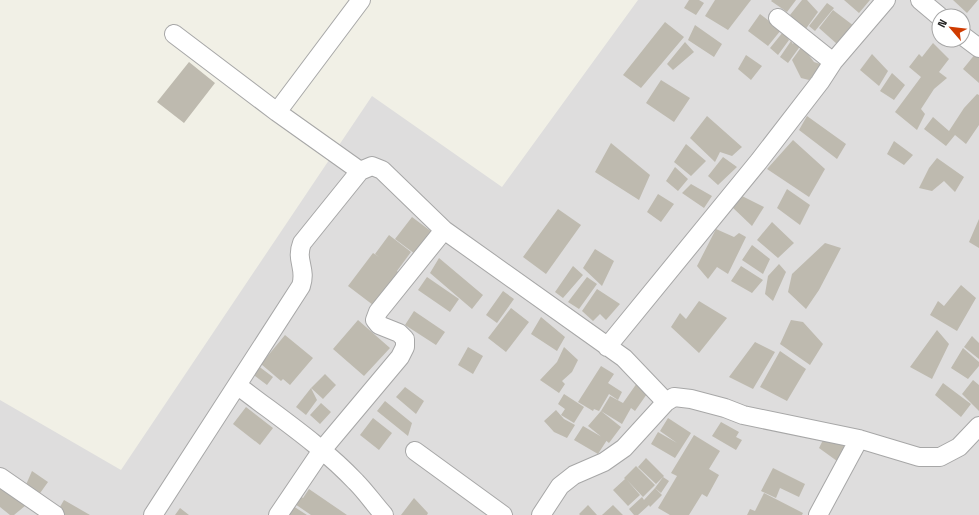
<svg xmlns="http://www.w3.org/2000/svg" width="979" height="515" viewBox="0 0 979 515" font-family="'Space Grotesk',sans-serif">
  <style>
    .residential { fill: #dedddd; fill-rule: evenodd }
    .building { fill: #bebaaf }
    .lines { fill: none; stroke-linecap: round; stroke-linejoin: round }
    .street-casing { stroke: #a7a7a7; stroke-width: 20 }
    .street { stroke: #fff; stroke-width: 18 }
  </style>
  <rect width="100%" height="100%" fill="#f1f0e6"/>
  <path class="residential" d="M638 0H979V515H0V400L121 470 372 96 502 187ZM939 16H963V40H939Z"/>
  <path class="building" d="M689 0H699L704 3 696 15 684 8Z
    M715 0H751L728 30 705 16Z
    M772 0H796L787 12 771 1Z
    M802 0H807L818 12 805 30 790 15Z
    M844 0H870L859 13Z
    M953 0H978L967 13Z
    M827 3 834 8 815 31 809 26Z
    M833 10 854 26 837 44 819 28Z
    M760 14 781 30 768 46 748 31Z
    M665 22 684 37 641 88 623 75Z
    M695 25 722 44 714 57 688 40Z
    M783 32 789 40 778 55 770 48Z
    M791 41 793 44 795 41 801 45 788 63 780 57Z
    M685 42 694 52 673 70 667 64Z
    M933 43 949 59 939 72 947 78 934 89 921 109 925 114 917 130 895 112 921 77 909 67 919 54 922 57Z
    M802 46 814 62 823 65 809 80 801 78 792 60Z
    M976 53 979 55V83L963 69Z
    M872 54 888 71 879 86 860 70Z
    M746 55 762 66 751 80 738 69Z
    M189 62 215 83 184 123 157 102Z
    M892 73 905 85 894 100 880 91Z
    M661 80 690 98 674 122 646 103Z
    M977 94 979 95V125L966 144 955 135 946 146 924 129 933 117 949 131 964 108Z
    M707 116 742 147 732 156 720 152 715 162 690 138Z
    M807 116 846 144 837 159 799 130Z
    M793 140 825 169 809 197 767 169Z
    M894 141 913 155 904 165 887 154Z
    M611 143 650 175 639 200 595 172Z
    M686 144 706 161 691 176 674 162Z
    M723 157 737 167 718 185 708 176Z
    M937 158 964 177 955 192 944 181 932 191 919 188 929 168Z
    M675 167 688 179 678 191 666 181Z
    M691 184 712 196 704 208 682 193Z
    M787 189 810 205 800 225 777 208Z
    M658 194 674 204 661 222 647 212Z
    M740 195 764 207 752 226 731 206Z
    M558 209 581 225 546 274 523 257Z
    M412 217 436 235 419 257 395 239Z
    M979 219V248L969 242Z
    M772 222 794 243 778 258 757 240Z
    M716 229 734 237 739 233 746 237 728 274 717 267 708 279 697 266Z
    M389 235 411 252 397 271 398 272 373 305 348 286 373 253 379 257 375 254Z
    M825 243 841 248 819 290 806 309 788 292 792 274Z
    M752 245 770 259 763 274 742 260Z
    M595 249 614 261 602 286 583 268Z
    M439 258 483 295 472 309 430 273Z
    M779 264 786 272 773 301 765 294 768 276Z
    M573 266 583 275 563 298 555 292Z
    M741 266 763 280 752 293 731 281Z
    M427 277 459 299 450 312 418 290Z
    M587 277 597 284 579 309 568 302Z
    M961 285 976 298 957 331 930 315 938 301 944 306Z
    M597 289 620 304 606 320 600 314 593 321 582 311Z
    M503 291 514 299 497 323 486 315Z
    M699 301 727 318 699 353 671 327 680 313 686 319Z
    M511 308 529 322 506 352 488 338Z
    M414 311 445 332 436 345 405 325Z
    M541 317 565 337 557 351 531 334Z
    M358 320 390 348 364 376 333 349Z
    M791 320 803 322 823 344 810 365 780 344Z
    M937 330 949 344 932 379 910 367Z
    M285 335 313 358 290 385 283 379 281 381 261 364Z
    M972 336 979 343V359L964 347Z
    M755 342 775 352 753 389 729 377Z
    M468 347 483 356 473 374 458 365Z
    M564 347 578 360 572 372 562 381 565 384 559 393 540 380 557 362Z
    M963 348 979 362V366L968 379 951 368Z
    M780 351 806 369 787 401 760 387Z
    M257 365 273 377 267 385 251 373Z
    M601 366 614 374 608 383 622 392 618 400 609 394 599 411 594 409 593 411 578 402Z
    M325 374 336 385 323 399 311 388Z
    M973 380 979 385V411L962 394Z
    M637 383 649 391 635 411 631 408 622 424 601 411 610 396 623 403Z
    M943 383 971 404 961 417 935 395Z
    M405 387 424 401 416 414 396 397Z
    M311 388 317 400 306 415 296 407Z
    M564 394 584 407 574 423 561 415 565 409 558 404Z
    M385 401 412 423 408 436 377 411Z
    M321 403 331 412 320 424 310 415Z
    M246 407 273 428 260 445 233 424Z
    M556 410 564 419 575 425 567 438 554 432 544 421Z
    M601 411 621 427 609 443 588 426Z
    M373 418 392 433 379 450 360 435Z
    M668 418 691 433 675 458 651 444 658 432 677 443 660 431Z
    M721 422 739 432 736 437 742 440 736 450 712 436Z
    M583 426 607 440 598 454 574 440Z
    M826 434 847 441 837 461 819 448Z
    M694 435 720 451 709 469 719 475 707 497 702 494 689 515H670L658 508 677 476 671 473Z
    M646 458 664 476 656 484 638 467Z
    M636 466 655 485 643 497 627 480 640 495 628 506 613 490 625 479 624 478Z
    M773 468 805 484 799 497 780 488 776 498 761 491Z
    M32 471 48 482 38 496 25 487Z
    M663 477 669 481 661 493 655 488 662 495 650 507 649 505 638 515H634L629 509 642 497 644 500 655 488Z
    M0 480 31 501 14 515H10L0 507Z
    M309 489 347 515H311L292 502 297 494 303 498Z
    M764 493 803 513 802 515H747L750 509 755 511Z
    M414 498 428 513 427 515H401Z
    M64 500 90 515H63L57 512Z
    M588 505 597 515H580L579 514Z
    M613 505 623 515H602Z
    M293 506 307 515H287Z
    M180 508 189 515H175Z"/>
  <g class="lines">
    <defs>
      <path id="street" d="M920 0 939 16
        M778 18 833 62
        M174 34 277 112 360 171
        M963 36 979 48
        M277 112 361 0
        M607 347 759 161 820 82 833 62 886 0
        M237 385C277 416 321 445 356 482 366 492 374 504 384 515
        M666 402 674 397 691 399 725 408 743 415 859 439 919 457H940L959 447 979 426
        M415 451 503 515
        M0 477 55 515
        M153 515 301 286C307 268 295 261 302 243L360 171 372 166 382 170 444 230 624 358 666 402 624 448 604 462 574 475 560 486 541 515
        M278 515 322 450 400 357 405 347V339L399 333 379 325 375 320 378 312 444 230
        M818 515 859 439"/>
    </defs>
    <use href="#street" class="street-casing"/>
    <use href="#street" class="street"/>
  </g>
  <g transform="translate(951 28) rotate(298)"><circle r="19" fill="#ffffff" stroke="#a6a6a6"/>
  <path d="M0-3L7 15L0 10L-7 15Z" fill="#cf3b00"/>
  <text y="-6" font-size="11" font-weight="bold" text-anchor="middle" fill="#202020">N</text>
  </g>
</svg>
